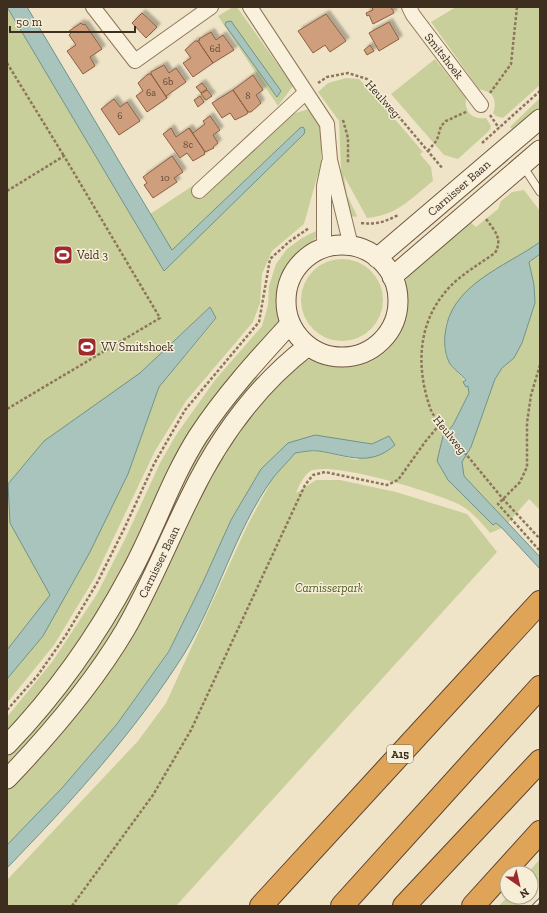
<svg xmlns="http://www.w3.org/2000/svg" width="547" height="913" viewBox="0 0 547 913" font-family="'Zilla Slab',serif">
  <style>
    .green { fill: #c9cf9b }
    .water { fill: #a9c4bc; stroke: #6f938a }
    .building { fill: #cf9f7d; stroke: #8d5f41; filter: url(#shadow) }
    .lines { fill: none; stroke-linecap: round; stroke-linejoin: round }
    .lane-casing { stroke: #8d765c; stroke-width: 9 }
    .street-casing { stroke: #8d765c; stroke-width: 16 }
    .secondary-casing { stroke: #6f573f; stroke-width: 21 }
    .highway-casing { stroke: #5b4430; stroke-width: 24 }
    .path { stroke: #8d765c; stroke-width: 2.5; stroke-dasharray: 3 2; stroke-linecap: butt }
    .lane { stroke: #faf1dc; stroke-width: 7 }
    .street { stroke: #faf1dc; stroke-width: 14 }
    .secondary { stroke: #faf1dc; stroke-width: 19 }
    .highway { stroke: #e0a458; stroke-width: 22 }
    .rail-casing { stroke: #3d2e20; stroke-width: 4.5 }
    .rail { stroke: #f7eed8; stroke-width: 3; stroke-dasharray: 9; stroke-linecap: butt }
    .labels { text-anchor: middle; stroke-width: 3; stroke-linejoin: round; paint-order: stroke }
    .number-label { font-size: 10px; fill: #624a37 }
    .shield { fill: #f7eed8; stroke: #756857; stroke-width: 1 }
    .shield-label { font-size: 11px; font-weight: bold; fill: #3d2e20 }
    .street-label { font-size: 12px; fill: #3d2e20; stroke: #f7eed8 }
    .poi-label { font-size: 12px; fill: #3d2e20; stroke: #f7eed8; text-anchor: start }
    .park-label { font-size: 12px; font-style: italic; fill: #4d5a26; stroke: #f7eed8 }
  </style>
  <defs>
    <filter id="shadow"><feDropShadow dx="3.5" dy="-3.5" stdDeviation="1" flood-color="#0004"/></filter>
  </defs>
  <rect width="100%" height="100%" fill="#f0e4c8"/>
  <path class="green" d="M7 7 164 270 304 134 305 130 303 127 300 128 172 251 150 214 194 185 205 196 292 114 309 109 319 122 321 131V163L304 224 272 251 262 274 260 303 253 322 186 401 155 451 94 579 54 645 7 703V679L43 636 127 475 159 387 216 319 210 307 140 373 10 523 51 595 7 650Z
    M233 7H237L293 86 278 106 218 16Z
    M456 7H540V85L503 118 496 116 493 113C496 105 495 100 491 93L479 89 431 22Z
    M435 59 466 98C464 112 472 120 486 118L491 126 490 130 458 159 444 155 391 94Z
    M346 78 359 79 370 90 423 152 420 154 431 167 433 181C410 199 398 215 367 218L344 176 347 195 357 216 356 217 349 216 340 169H341L339 121 318 92 328 83Z
    M540 98V112L517 134 510 127Z
    M524 190 540 211V242L506 264 446 323C445 335 442 351 449 362 456 373 469 379 469 393L453 425 443 436 448 480 502 528 490 533C480 521 471 510 456 503 435 493 327 459 309 472 303 477 299 486 296 493L316 480H340L396 492 467 514 497 552 176 906H7V880L138 741 166 703 247 526 273 478 295 453 318 451 357 460 389 436 372 444 349 441 288 443 261 469 231 520 203 582 169 650 117 724 62 788 7 845V787L153 594 221 456 268 393 293 366 313 358C325 363 337 368 349 367 376 366 400 344 405 318 406 313 407 306 407 300 407 294 403 288 405 282 414 261 450 236 468 220L476 227 498 209 501 201 512 192Z
    M316 231 318 233C311 250 293 256 285 273 276 293 285 306 280 321 278 328 265 341 260 348L100 616 7 738V717L52 662 97 594 126 537 160 463 176 435 215 380 262 326 268 305 269 286 276 264 287 249 302 238Z
    M540 254V510L529 499 508 523 464 476 462 462 471 447 495 379 502 368 514 358 522 343 535 303 534 285 529 262Z
    M301 300a41 41 0 1 1 82 0a41 41 0 1 1-82 0Z
    M253 373 262 382 108 648 7 771V754L36 723 183 473Z
    M540 859V882L531 892V873H528Z
    M507 897H526L518 906H499Z"/>
  <path class="water" d="M7 7H27L172 250 300 128 303 127 305 130 304 134 164 271Z
    M231 21 281 91 277 97 225 25 226 22Z
    M540 242V254L529 262 534 285 535 303 522 343 514 358 502 368 495 379 471 447 462 462 464 476 540 557V569L502 528 496 523 493 525 448 480 437 461 443 436 453 425 469 393 468 386 466 387 463 382 466 380C461 374 452 368 449 362 445 354 444 343 445 335 449 285 505 267 540 242Z
    M210 307 216 318 159 387 128 474 90 552 43 636 7 679V650L50 595 10 523 8 484 44 441 140 373Z
    M315 435 372 444 389 436 395 445C370 467 349 456 319 451 312 450 302 452 295 453 288 462 279 470 273 478 234 532 218 598 184 654 134 733 72 801 7 868V845L62 788 117 724 169 651 203 582 231 520 261 469 288 443Z"/>
  <path class="building" d="M372 7H391L394 13 373 24 369 15 367 16 366 13 373 10Z
    M142 13 157 27 146 38 132 23Z
    M326 14 346 41 330 52 325 45 313 53 298 31Z
    M389 22 399 39 379 51 369 33Z
    M81 23 83 25 85 24 102 49 90 57 95 66 83 74 67 51 76 45 69 35 71 33 69 31Z
    M211 32 216 40 223 35 234 50 213 63 198 41 200 40 199 39Z
    M195 41H198L213 63 193 77 183 63 191 58 185 50Z
    M370 45 374 51 367 55 364 50Z
    M164 65 169 73 176 68 186 82 166 96 167 98 151 74V72Z
    M148 74H151L167 98 147 112 136 96 143 91 138 83Z
    M253 75 263 90 256 95 261 103 251 112H248L233 90Z
    M202 83 207 89 201 93 196 87Z
    M207 90 212 96 206 100 201 94Z
    M233 90 248 112 247 114 235 120 230 113 222 118 212 103Z
    M200 96 204 102 198 107 194 100Z
    M114 99 120 107 127 102 140 121 119 135 101 109Z
    M210 116 220 130 213 135 218 143 213 147 214 148 205 152 189 128 193 133 205 124 203 121Z
    M171 128 176 137 189 128 205 152 204 153 205 154 193 161 187 153 180 158 163 134Z
    M172 156 183 172 174 178 177 182 153 198 144 185 147 183 143 177Z"/>
  <g class="lines">
    <defs>
      <path id="lane" d="M523 166 540 192"/>
      <path id="street" d="M93 7 135 61 211 7
        M250 7 327 124 330 160 351 246
        M409 7 413 15 481 105
        M199 191 306 92
        M324 248V186L329 162"/>
      <path id="secondary" d="M286 301a56 56 0 1 1 112 0a56 56 0 1 1-112 0Z
        M377 258 540 119
        M392 277 540 150
        M7 745C56 694 97 636 130 574 155 529 170 480 198 436 225 395 257 360 290 324
        M7 779C51 733 93 684 125 630 150 587 168 541 190 497 218 439 257 385 308 346"/>
      <path id="highway" d="M261 906 540 602
        M342 906 540 687
        M404 906 540 761
        M473 906 540 832"/>
    </defs>
    <use href="#lane" class="lane-casing"/>
    <use href="#street" class="street-casing"/>
    <use href="#secondary" class="secondary-casing"/>
    <use href="#highway" class="highway-casing"/>
    <path class="path" d="M7 63 64 156
      M318 83 327 77 348 73 367 79 443 169
      M490 93 511 64 517 7
      M490 115 499 128
      M343 120 348 138V164
      M482 143 540 91
      M428 151 437 140 441 126 446 121 468 111
      M7 191 64 156 160 318 7 409
      M486 219C495 231 503 239 495 253 482 262 469 270 457 280 417 315 414 366 432 413L503 499 540 539
      M361 223C375 225 385 222 398 215
      M540 365 531 395 527 423V467L520 482 498 504 540 551
      M7 710 38 675 66 635 97 583 125 527 154 464 185 410 259 322 270 259 290 241 309 228
      M72 906 153 795 191 730 305 485 313 475 325 472 387 485 398 480 425 442 440 424"/>
    <use href="#lane" class="lane"/>
    <use href="#street" class="street"/>
    <use href="#secondary" class="secondary"/>
    <use href="#highway" class="highway"/>
    <defs>
      <path id="rail" d="M534 906 540 900"/>
    </defs>
    <use href="#rail" class="rail-casing"/>
    <use href="#rail" class="rail"/>
  </g>
  <defs>
    <symbol id="stadium-square" viewBox="-11 -11 22 22"><rect x="-9" y="-9" width="18" height="18" rx="4" fill="#9e2a2b" stroke="#f7eed8"/><path d="M0-5a6.5 5 0 1 0 0 10a6.5 5 0 1 0 0-10ZM-3.5-1.8h7v3.6h-7Z" fill="#fff"/></symbol>
  </defs>
  <g fill-rule="evenodd">
    <use href="#stadium-square" x="52" y="244" width="22" height="22"/>
    <use href="#stadium-square" x="76" y="336" width="22" height="22"/>
  </g>
  <g class="labels">
    <g class="number-label">
      <text x="215" y="52">6d</text>
      <text x="168" y="85">6b</text>
      <text x="151" y="96">6a</text>
      <text x="248" y="99">8</text>
      <text x="120" y="119">6</text>
      <text x="188" y="148">8c</text>
      <text x="165" y="181">10</text>
    </g>
    <rect class="shield" x="387" y="745" width="26" height="18" rx="3"/>
    <g class="shield-label">
      <text x="400" y="758">A15</text>
    </g>
    <g class="street-label">
      <text transform="translate(444 56) rotate(52)" y="4">Smitshoek</text>
      <text transform="translate(383 99) rotate(48)" y="4">Heulweg</text>
      <text transform="translate(459 188) rotate(-41)" y="4">Carnisser Baan</text>
      <text transform="translate(450 435) rotate(51)" y="4">Heulweg</text>
      <text transform="translate(159 562) rotate(-64)" y="4">Carnisser Baan</text>
    </g>
    <g class="poi-label">
      <text x="77" y="259">Veld 3</text>
      <text x="101" y="351">VV Smitshoek</text>
    </g>
    <g class="park-label">
      <text x="329" y="592">Carnisserpark</text>
    </g>
  </g>
  <rect width="547" height="913" fill="none" stroke="#3d2e20" stroke-width="16"/>
  <g transform="translate(519 885) rotate(146)"><circle r="19" fill="#f7eed8" stroke="#ada18e"/>
  <path d="M0-3L7 15L0 10L-7 15Z" fill="#9e2a2b"/>
  <text y="-6" font-size="11" font-weight="bold" text-anchor="middle" fill="#3d2e20">N</text>
  </g>
  <path d="M10 26v6h125v-6" fill="none" stroke="#3d2e20" stroke-width="2"/>
  <text x="16" y="26" font-size="12" fill="#3d2e20" stroke="#f7eed8" stroke-width="3" paint-order="stroke">50 m</text>
</svg>
